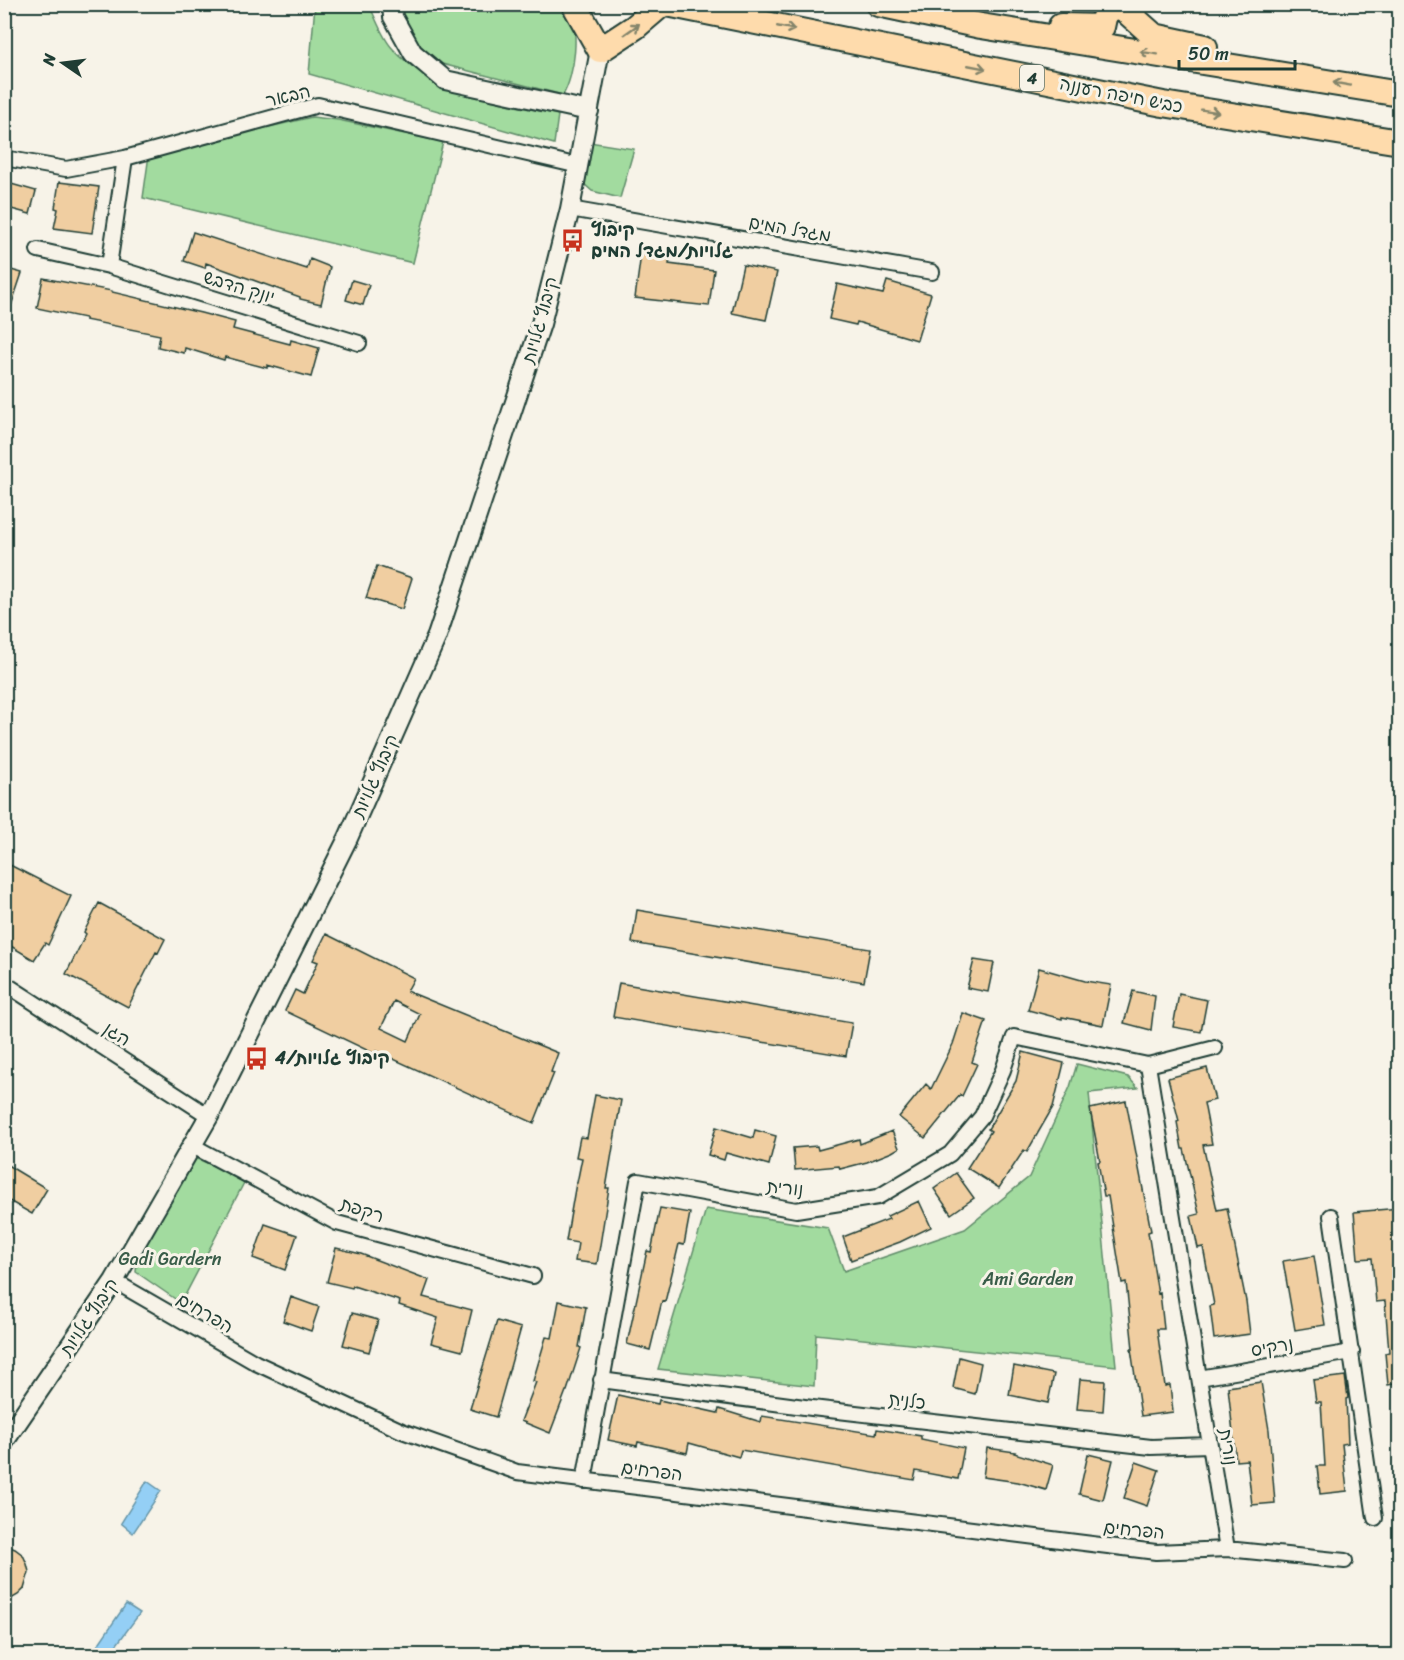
<svg xmlns="http://www.w3.org/2000/svg" width="1404" height="1660" viewBox="0 0 1404 1660" font-family="Sriracha,'Playpen Sans Hebrew',sans-serif">
  <style>
    .green { fill: #a2db9f; stroke: #608c6a; stroke-width: 1.5 }
    .water { fill: #94cff5; stroke: #6595a8; stroke-width: 1.5 }
    .building { fill: #f0cea1; stroke: #1f3d34; stroke-width: 1.5; fill-rule: evenodd }
    .lines { fill: none; stroke-linecap: round; stroke-linejoin: round }
    .street-casing { stroke: #1f3d34; stroke-width: 18 }
    .secondary-casing { stroke: #1f3d34; stroke-width: 22 }
    .highway-casing { stroke: #1f3d34; stroke-width: 28 }
    .street { stroke: #f7f3e8; stroke-width: 14 }
    .secondary { stroke: #f7f3e8; stroke-width: 18 }
    .highway { stroke: #fedbac; stroke-width: 24 }
    .oneway { stroke: #83846a }
    .labels { text-anchor: middle; stroke-width: 6; stroke-linejoin: round; paint-order: stroke }
    .shield { fill: #f7f3e8; stroke: #60746a; stroke-width: 1.5 }
    .shield-label { font-size: 16px; font-weight: bold; fill: #1f3d34 }
    .street-label { font-size: 18px; fill: #1f3d34; stroke: #f7f3e8 }
    .poi-label { font-size: 18px; font-weight: bold; fill: #1f3d34; stroke: #f7f3e8; text-anchor: start }
    .park-label { font-size: 18px; fill: #395d49; stroke: #f7f3e8 }
  </style>
  <rect width="100%" height="100%" fill="#f7f3e8"/>
  <filter id="ink" filterUnits="userSpaceOnUse"><feTurbulence type="fractalNoise" baseFrequency=".0167" numOctaves="2"/><feDisplacementMap in="SourceGraphic" scale="12" xChannelSelector="R" yChannelSelector="G"/><feConvolveMatrix kernelMatrix="1 2 1 2 8 2 1 2 1" color-interpolation-filters="sRGB"/></filter>
  <g filter="url(#ink)">
    <path class="green" d="M315 5H369C376 18 382 38 393 49 435 95 500 102 558 115L554 144 309 74Z
      M397 5H558C560 6 564 7 566 10 582 26 574 77 563 95L442 64 414 40 399 16Z
      M312 117 338 120 443 142 413 263 143 198 149 155Z
      M589 142 634 149 620 198 592 191 583 183Z
      M1077 1064 1128 1077 1138 1088 1089 1093 1116 1366 816 1334 814 1386 658 1369 706 1209 828 1228 844 1271 965 1229 1029 1177 1070 1087Z
      M195 1158 246 1179 181 1303 136 1272 138 1252Z"/>
    <path class="water" d="M147 1481 161 1491 133 1533 121 1523Z
      M126 1604 140 1613 109 1655H91Z"/>
    <path class="building" d="M4 182 36 191 30 214 4 207Z
      M59 182 99 187 92 233 54 228 58 209 55 208Z
      M193 232 307 269 310 259 330 267 321 304 300 299V297L206 263 205 268 184 261Z
      M641 254 670 259 669 264 714 270 709 306 635 298Z
      M743 265 777 272 766 320 732 313Z
      M4 268 22 273 7 318 4 317Z
      M43 278 112 291V292L201 313 235 322 233 329 290 344 291 340 319 348 311 377 267 365V368L225 357 224 360 185 348 184 353 158 347 160 335 85 320V318L37 308Z
      M352 280 369 285 363 305 346 300Z
      M887 281 931 294 917 340 857 322 856 325 829 319 837 284 883 294Z
      M377 566 412 578 402 609 366 598Z
      M4 862 71 896 48 945 45 943 34 960 4 942Z
      M99 903 165 939 158 953 156 952 128 1007 66 974 86 934 84 932Z
      M637 910 870 949 864 982 632 943Z
      M326 934 414 978 407 991 558 1053 551 1072 554 1073 534 1123 376 1051 375 1054 285 1011 295 990 303 994 318 962 313 960ZM394 1001 420 1014 408 1041 381 1028Z
      M974 960 994 963 988 992 967 988Z
      M1039 968 1085 981 1111 985 1103 1025 1062 1017V1019L1028 1010Z
      M619 983 852 1023 846 1056 613 1017Z
      M1133 991 1155 996 1151 1030 1124 1023Z
      M1179 994 1207 1000 1201 1032 1173 1027Z
      M963 1013 986 1021 972 1062 977 1064 962 1096 960 1095 925 1138 899 1117 926 1084 931 1089 953 1044Z
      M1023 1052 1064 1063 1053 1107 1027 1152 1024 1150 999 1188 967 1168 991 1131 988 1129 1016 1081Z
      M1207 1068 1215 1100 1204 1103 1212 1144 1203 1145 1217 1210 1227 1208 1246 1301 1250 1334 1214 1339 1210 1306 1214 1305 1203 1247 1198 1248 1191 1216 1199 1214 1184 1149H1182L1177 1122 1179 1121 1168 1078Z
      M595 1095 621 1100 606 1188H609L597 1264 575 1261 578 1243 566 1241 576 1183H577L582 1158 576 1157 580 1137 587 1138Z
      M1126 1101 1151 1231 1148 1232 1158 1294 1160 1293 1164 1329H1157L1165 1386 1170 1385 1173 1412 1141 1416 1131 1349H1133L1126 1282 1122 1283 1108 1196H1104L1098 1162 1100 1161 1090 1109Z
      M716 1127 753 1138 755 1130 776 1136 769 1165 726 1153 724 1160 708 1155Z
      M892 1131 899 1148 892 1152 867 1162 840 1169 839 1166 795 1170 793 1148 817 1146 818 1150 859 1139 860 1144Z
      M4 1163 47 1189 32 1214 4 1198Z
      M956 1173 974 1198 951 1214 934 1189Z
      M919 1201 931 1227 900 1242 851 1260 843 1237 889 1219 887 1216Z
      M660 1208 690 1213 684 1245 679 1244 665 1302 662 1301 650 1350 627 1344 647 1251 651 1252Z
      M1400 1208V1383L1388 1385 1385 1353 1389 1352 1385 1301 1376 1302 1372 1258 1358 1259 1354 1212Z
      M265 1224 297 1235 285 1270 253 1258Z
      M336 1248 361 1254 429 1280 423 1297 472 1310 462 1351 431 1343 438 1318 399 1305 400 1301 353 1286 352 1288 327 1282Z
      M1314 1256 1325 1325 1295 1330 1283 1261Z
      M291 1297 319 1307 311 1331 283 1321Z
      M559 1301 586 1307 579 1347 581 1348 567 1391H566L550 1433 521 1421 536 1382 533 1381 546 1337 552 1338Z
      M352 1313 378 1320 369 1352 343 1345Z
      M497 1321 521 1328 496 1417 470 1409Z
      M959 1357 981 1363 975 1394 953 1388Z
      M1014 1366 1054 1374 1048 1403 1009 1395Z
      M1345 1376 1348 1398 1346 1399 1348 1443 1342 1444 1347 1491 1320 1494 1317 1466H1325L1321 1402H1316L1313 1380Z
      M1080 1379 1105 1381 1103 1411 1077 1409Z
      M1261 1382 1269 1430 1275 1503 1252 1505 1247 1460 1236 1461 1228 1387Z
      M618 1395 658 1404 659 1400 718 1413 719 1409 761 1422 762 1416 876 1434 877 1429 921 1436V1439L964 1448 958 1479 916 1471 914 1480 741 1450 739 1457 689 1443 687 1453 638 1442 637 1446 608 1440Z
      M987 1448 1015 1452 1014 1453 1053 1465 1046 1490 1018 1482 983 1477Z
      M1088 1454 1113 1460 1103 1500 1079 1494Z
      M1136 1462 1159 1470 1147 1506 1124 1498Z
      M4 1545 15 1549 23 1555 27 1564 29 1572 24 1589 18 1595 4 1603Z"/>
    <g class="lines">
      <defs>
        <path id="street" d="M4 158 66 169 125 158 318 105 579 166
          M570 209 932 272
          M38 250 109 266 359 343
          M109 266 125 158
          M4 983 209 1116
          M1148 1065 1215 1048
          M193 1146 337 1223 533 1276
          M1331 1216 1375 1518
          M114 1281 256 1363 402 1431 517 1472 1156 1552 1227 1549 1345 1561
          M1199 1378 1352 1352
          M601 1380 812 1408 1151 1447 1209 1445
          M584 1481 638 1181 796 1210 878 1197 950 1154 982 1116 1003 1070 1014 1037 1148 1065 1227 1549"/>
        <path id="secondary" d="M392 4 393 17 413 53 445 80 589 111
          M4 1442 114 1281 209 1116 348 838 437 636 541 324 570 209 600 50"/>
        <path id="highway" d="M574 4 600 50 635 27 662 4
          M667 4 1163 104 1400 142
          M878 4 981 26 1400 94
          M1118 4 1154 36 1205 47
          M1061 26 1102 27 1107 4"/>
      </defs>
      <use href="#street" class="street-casing"/>
      <use href="#secondary" class="secondary-casing"/>
      <use href="#highway" class="highway-casing"/>
      <use href="#street" class="street"/>
      <use href="#secondary" class="secondary"/>
      <use href="#highway" class="highway"/>
    </g>
    <defs><path id="oneway-shaft" d="M-6 0H5M1.5-3L5.5 0L1.5 3" fill="none" stroke-width="1.6" stroke-linecap="round" stroke-linejoin="round" transform="scale(1.5)"/></defs>
    <g class="oneway">
      <use href="#oneway-shaft" transform="translate(786 28) rotate(11)"/>
      <use href="#oneway-shaft" transform="translate(632 29) rotate(-35)"/>
      <use href="#oneway-shaft" transform="translate(1149 53) rotate(-171)"/>
      <use href="#oneway-shaft" transform="translate(977 67) rotate(11)"/>
      <use href="#oneway-shaft" transform="translate(1342 84) rotate(-170)"/>
      <use href="#oneway-shaft" transform="translate(1210 111) rotate(9)"/>
    </g>
  </g>
  <defs>
    <symbol id="bus-bare" viewBox="-9 -9 18 18"><path d="M-5-6H5V4H4V6H2V4H-2V6H-4V4H-5ZM-3.5-4V0h7V-4ZM-3.5 1.2v1.5H-2V1.2ZM2 1.2v1.5H3.5V1.2Z" fill="#c8321e" stroke="#f7f3e8" stroke-width="2.5" paint-order="stroke"/></symbol>
  </defs>
  <g fill-rule="evenodd">
    <use href="#bus-bare" x="556" y="224" width="33" height="33"/>
    <use href="#bus-bare" x="240" y="1042" width="33" height="33"/>
  </g>
  <g class="labels">
    <rect class="shield" x="1020" y="65" width="24" height="26" rx="4.5"/>
    <g class="shield-label">
      <text x="1032" y="84">4</text>
    </g>
    <g class="street-label">
      <text transform="translate(1121 95) rotate(11)" y="6">כביש חיפה רעננה</text>
      <text transform="translate(288 96) rotate(-13)" y="6">הבאר</text>
      <text transform="translate(790 229) rotate(10)" y="6">מגדל המים</text>
      <text transform="translate(239 287) rotate(17)" y="6">יונק הדבש</text>
      <text transform="translate(540 320) rotate(-74)" y="6">קיבוץ גלויות</text>
      <text transform="translate(375 776) rotate(-66)" y="6">קיבוץ גלויות</text>
      <text transform="translate(117 1034) rotate(33)" y="6">הגן</text>
      <text transform="translate(785 1188) rotate(5)" y="6">נורית</text>
      <text transform="translate(362 1210) rotate(18)" y="6">רקפת</text>
      <text transform="translate(205 1313) rotate(30)" y="6">הפרחים</text>
      <text transform="translate(89 1317) rotate(-56)" y="6">קיבוץ גלויות</text>
      <text transform="translate(1272 1347) rotate(-10)" y="6">נרקיס</text>
      <text transform="translate(907 1401) rotate(7)" y="6">כלנית</text>
      <text transform="translate(1228 1447) rotate(81)" y="6">נורית</text>
      <text transform="translate(652 1471) rotate(7)" y="6">הפרחים</text>
      <text transform="translate(1134 1530) rotate(5)" y="6">הפרחים</text>
    </g>
    <g class="poi-label">
      <text x="591" y="236">קיבוץ<tspan x="591" dy="21">גלויות/מגדל המים</tspan></text>
      <text x="275" y="1064">קיבוץ גלויות/4</text>
    </g>
    <g class="park-label">
      <text x="170" y="1265">Gadi Gardern</text>
      <text x="1028" y="1285">Ami Garden</text>
    </g>
  </g>
  <rect width="1404" height="1660" fill="none" stroke="#f7f3e8" stroke-width="24"/>
  <rect x="12" y="12" width="1380" height="1636" fill="none" stroke="#1f3d34" stroke-width="2" filter="url(#ink)"/>
  <g transform="translate(63 63) rotate(284)" stroke="#f7f3e8" stroke-width="4.5" paint-order="stroke">
  <path d="M0-4.5L10 22L0 15L-10 22Z" fill="#1f3d34"/>
  <text y="-9" font-size="16" font-weight="bold" text-anchor="middle" fill="#1f3d34">N</text>
  </g>
  <path d="M1179 60v9h116v-9" fill="none" stroke="#1f3d34" stroke-width="3"/>
  <text x="1188" y="60" font-size="18" fill="#1f3d34" stroke="#f7f3e8" stroke-width="4.5" paint-order="stroke">50 m</text>
</svg>
